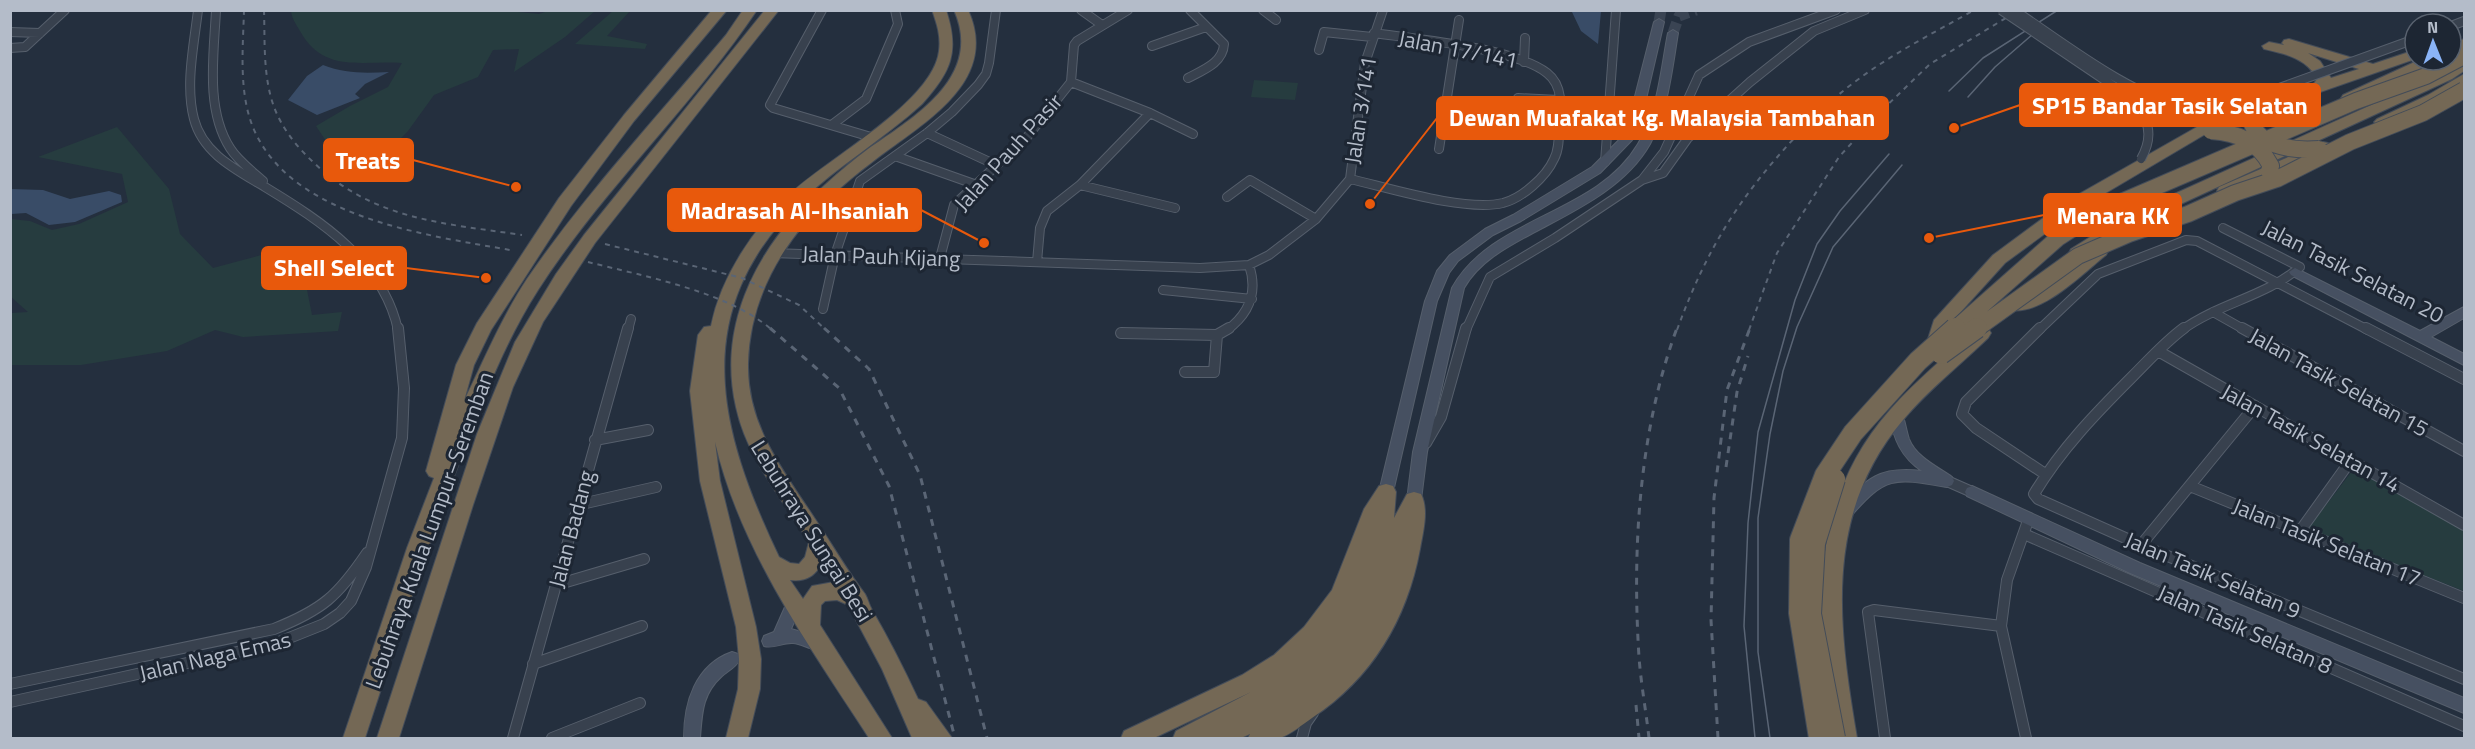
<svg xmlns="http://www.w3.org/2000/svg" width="2475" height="749" viewBox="0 0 2475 749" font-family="'Titillium Web',sans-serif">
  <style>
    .green { fill: #263c3f }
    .water { fill: #394c67 }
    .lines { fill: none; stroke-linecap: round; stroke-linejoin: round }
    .secondary-tunnel { stroke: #3a4453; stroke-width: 11; stroke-dasharray: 11 6; stroke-linecap: butt }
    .street-far1-casing { stroke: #565f6c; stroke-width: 10 }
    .street-casing { stroke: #565f6c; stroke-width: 12 }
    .secondary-casing { stroke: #565f6c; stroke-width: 2 }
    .highway-casing { stroke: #434c59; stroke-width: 2 }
    .street-far1 { stroke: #38414e; stroke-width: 8 }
    .street { stroke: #38414e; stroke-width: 10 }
    .secondary { fill: #465061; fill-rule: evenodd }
    .highway { fill: #746855; fill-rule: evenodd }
    .tram { stroke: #5a6575; stroke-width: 1.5 }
    .rail-far1 { stroke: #5a6575; stroke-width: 2; stroke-dasharray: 5 5; stroke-linecap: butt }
    .rail { stroke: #5a6575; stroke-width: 3; stroke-dasharray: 7 7; stroke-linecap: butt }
    .street-bridge-casing { stroke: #565f6c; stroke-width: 10; stroke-linecap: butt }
    .highway-bridge-far1-casing { stroke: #434c59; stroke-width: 18; stroke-linecap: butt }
    .highway-bridge-casing { stroke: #434c59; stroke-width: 22; stroke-linecap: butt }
    .street-bridge { stroke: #38414e; stroke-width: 8 }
    .highway-bridge-far1 { stroke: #746855; stroke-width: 16 }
    .highway-bridge { stroke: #746855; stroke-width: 20 }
    .labels { text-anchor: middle; stroke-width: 6; stroke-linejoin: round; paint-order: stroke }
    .street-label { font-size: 22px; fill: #b4bcc9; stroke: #1d2633 }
    .leader { fill: none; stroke: #e8590c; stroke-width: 2 }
    .callout-dot { fill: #e8590c; stroke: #1d2633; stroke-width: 2 }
    .callout { fill: #e8590c; stroke: #e8590c; stroke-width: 2 }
    .callout-label { font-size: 24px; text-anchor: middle; font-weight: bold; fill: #fff }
  </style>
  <rect width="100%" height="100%" fill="#242f3e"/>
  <path class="green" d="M507 11 539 14 548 11H595L565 37 514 72 519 49 493 50 478 77 434 95 408 131 371 168 328 144 316 126 350 106 388 87 402 63C364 60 327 73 303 36 298 27 292 20 291 11Z
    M630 11 607 36 647 44 645 49 575 44 613 11Z
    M1254 80 1298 83 1295 100 1251 97Z
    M117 127 169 189 180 234 213 268 291 247 329 278 307 290 312 315 342 312 338 331 243 337 215 330 167 351 81 365H11V313L28 312 11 297V219L30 221 52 230 79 224 128 202 122 174 38 157Z
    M2356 466 2464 528V591L2307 530Z"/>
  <path class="water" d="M1555 11H1601L1598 44 1581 31 1572 12Z
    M323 65C345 74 366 73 389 72L365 84 355 94 360 98 317 115 288 100 307 76Z
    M10 189 43 190 70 199 109 191 121 195 122 202 75 222 49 225 26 213 11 214Z"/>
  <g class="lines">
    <path class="secondary-tunnel" d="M1659 22 1661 10
      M1673 33 1679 16 1696 10"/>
    <defs>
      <path id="street-far1" d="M198 10C194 45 185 85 194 119 203 154 237 170 265 187 321 221 383 261 398 330
        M216 10C214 53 205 109 230 148 238 161 252 171 263 181
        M822 10 770 105 773 108 871 137
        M1081 10 1102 25
        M1263 10 1276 20
        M2451 26 2464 21
        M10 32 40 33
        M1152 46 1206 27
        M10 48 25 47 65 10
        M1319 50 1324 32 1372 37
        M1524 62 1525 38
        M1188 78C1203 70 1223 63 1224 44L1190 10
        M1071 82 1150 113 1193 134
        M1518 98 1559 100
        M833 124 866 99 898 24 895 10
        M1508 128 1559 133
        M927 133 996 165
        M1439 149 1459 20
        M895 156 974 184
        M1605 162 1616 10
        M1350 179C1389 188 1465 212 1503 203 1522 198 1546 177 1554 159 1559 150 1559 138 1559 128 1561 109 1564 86 1547 73 1515 48 1416 39 1374 33
        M1642 180 1664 152 1699 75 1749 42 1836 10
        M1080 185 1175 208
        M1227 197 1250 180 1316 219
        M772 253 1200 268 1249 265 1269 255 1316 219 1350 179 1365 63 1383 10
        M940 258 954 205 1027 137 1071 82 1074 45 1077 41 1128 10
        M1037 262 1040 228 1047 211 1080 185 1150 113
        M1163 290 1252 299
        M823 309 835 255 860 181 927 133 952 112 978 85 986 74 989 63 996 10
        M2213 312 2245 330
        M628 330 631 319
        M1227 330C1250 313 1258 292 1249 265
        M1466 330 1490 277 1555 238 1642 180 1663 173 1688 138 1750 82 1814 31 1865 10
        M2039 330 2098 274 2186 240 2197 241 2368 330
        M2182 330C2219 303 2265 297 2300 267L2223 228"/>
      <path id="street" d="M2040 328 1966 402 1962 414 1976 428 2045 474
        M2184 328C2165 342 2150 359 2133 376 2096 413 2061 449 2034 494L2038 499 2141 545 2464 679
        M2242 328 2464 451
        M2366 328 2464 379
        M1121 333 1217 335 1229 328
        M2158 351 2464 525
        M1185 372H1214L1217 335
        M595 440 648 430
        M1426 443 1441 417 1466 328
        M1947 481 1972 492
        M2190 486 2464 598
        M577 505 656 487
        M2300 531 2351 460
        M2024 534 2464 726
        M2141 545 2255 406
        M556 585 644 559
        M533 664 642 626
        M10 684 274 629C322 610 338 596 367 553
        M10 702 274 644 324 624 340 613 351 601 366 567 402 438 404 388 398 328
        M513 738 628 328
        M552 738 640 703
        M1302 738 1306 723 1313 713
        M1885 738 1868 612 1874 610 2001 626
        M2026 738 2001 626 2007 580 2029 518"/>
      <path id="secondary" d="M1659 19 1664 22 1643 112 1632 140 1600 173 1521 221 1493 235 1458 261 1449 273 1437 301 1393 492 1391 496 1386 498 1381 496 1379 492 1425 301 1437 271 1450 255 1485 229 1513 215 1592 167 1623 136 1631 112 1654 22Z
        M1673 30 1678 33C1672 70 1668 110 1650 144 1625 188 1574 211 1531 234 1505 248 1479 262 1464 288L1427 452 1421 500 1419 504 1414 506 1409 504 1407 500 1413 452 1452 288C1492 216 1596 215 1638 144 1658 111 1661 69 1668 33Z
        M2295 268 2420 331 2464 307V318L2431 337 2464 354V365L2291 275 2289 272Z
        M1896 410 1901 411C1905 420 1906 430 1909 439 1916 457 1938 467 1952 477L1954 481 1952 485 1947 487C1895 478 1886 475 1851 516L1846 518 1841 516 1839 512 1841 508C1866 478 1880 466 1922 471 1901 457 1894 439 1889 415L1891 411Z
        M1972 486 2140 563 2464 698V713L2130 573 1967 496 1965 492 1967 488Z
        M794 596 799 598 802 603 791 629 826 639 828 644 826 649C815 653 804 644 793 643 783 642 774 649 764 646L762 641 764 636 774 632 789 598Z
        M732 652 738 654 740 659C736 667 729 670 722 676 702 694 702 713 700 738H684C684 703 695 665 732 652Z"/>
      <path id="highway" d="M712 10H727L634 121 571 206 491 330 474 365 464 401C484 360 502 317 527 279 586 193 659 115 726 35L743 10H757C691 108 602 190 538 290 504 343 481 404 459 463 425 554 395 646 365 738H343L407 548 434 478 429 476 426 471 456 365 477 323 559 198 624 115Z
        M765 10H779L595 243 543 322 513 387 473 505 399 738H377L477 434 515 342 556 274 584 235Z
        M932 10H946C960 52 951 72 922 104 884 139 839 165 801 201 687 312 718 429 779 557L790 563 799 564 805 557 809 542C782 499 747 458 736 407 716 320 762 240 826 184 839 172 853 160 868 149 914 117 984 77 954 10H968C1002 84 917 126 871 163 847 181 824 201 804 224 771 264 749 311 748 364 747 426 783 470 815 519 832 544 847 571 865 594 868 599 869 605 872 610 889 639 904 669 918 699L926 702 952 738H912L882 669 848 605 837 600 825 601 821 605 820 625 892 738H869C809 645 741 552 715 442L720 481 756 627 761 659 760 689 748 738H726L738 689 739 659 736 627 700 481 690 391 698 335 704 327 711 326C721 276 754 228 790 194 828 158 933 102 939 51 941 36 937 24 932 10ZM822 563 834 582 812 586 803 599 790 580C806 582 815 576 822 563Z
        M2289 39 2373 64 2415 50V59L2214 129 2077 210 2005 263 1948 326 1942 347 1936 349 1930 347 1927 342 1934 320 1993 255 2065 202 2204 123 2313 85 2317 79C2307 58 2285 54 2264 49L2262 46 2269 42 2284 45 2282 43 2284 40ZM2308 53 2359 69 2331 78 2320 61Z
        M2464 39V49L2451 55V45Z
        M2419 60H2438L2436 63 2353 101 2348 103 2341 98 2343 95Z
        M2464 61V71L2452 79 2131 227 2101 246 2108 251 2106 255C2082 274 2039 319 2007 309L2004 305 2007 301 2032 295 2080 258 2071 257 2069 253 2071 249 2119 219 2442 73Z
        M2464 74V84C2449 94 2393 130 2377 125L2374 122 2377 119 2428 95Z
        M2323 142 2328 143 2331 147 2328 151 2231 195H2219L2217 191 2219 187Z
        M1982 327 1988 328 1991 333 1988 338C1960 365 1928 390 1903 420 1823 514 1838 626 1857 738H1835C1813 623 1807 504 1890 410 1915 381 1948 355 1976 328Z
        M1386 484 1393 486 1396 492 1394 518 1407 494 1414 492 1421 494C1429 510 1423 532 1420 549 1407 619 1372 678 1312 718 1302 725 1291 734 1280 738 1271 741 1258 738 1248 738L1250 734 1241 738H1209L1210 737 1173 738 1176 731 1251 692 1154 738H1121L1124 731 1242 675 1274 655 1304 627 1332 590 1364 509 1379 486Z"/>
    </defs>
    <use href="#street-far1" class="street-far1-casing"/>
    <use href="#street" class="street-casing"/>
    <use href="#secondary" class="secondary-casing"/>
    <use href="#highway" class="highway-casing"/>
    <use href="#street-far1" class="street-far1"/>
    <use href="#street" class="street"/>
    <use href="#secondary" class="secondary"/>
    <use href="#highway" class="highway"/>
    <path class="tram" d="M1949 91 1983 58 2058 10
      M1968 97 1995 67 2033 34
      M1755 738 1744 626 1748 523 1758 432 1795 300 1817 244 1840 211 1889 154
      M1770 738 1758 652V518L1770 434 1783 371 1797 327 1833 247 1902 165"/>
    <path class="rail-far1" d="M244 10C243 49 238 95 255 132 295 218 426 235 510 250
      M264 10C265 40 263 71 272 101 279 124 294 144 312 161 373 220 442 223 522 235
      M605 244 742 278 799 305 826 330
      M588 262C643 276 729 292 772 330
      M1677 330C1707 248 1739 197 1799 133 1817 115 1835 96 1856 81 1893 53 1934 33 1974 10
      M1749 330 1777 253 1839 157 1878 114 1930 64 2019 10"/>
    <path class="rail" d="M770 328 839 388 889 486 955 738
      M824 328 869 369 920 475 987 738
      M1726 467 1737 392 1748 356
      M1636 705 1639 738
      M1649 738C1646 711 1641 684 1639 657 1632 548 1639 431 1677 328
      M1718 738 1711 620 1714 498 1727 390 1750 328"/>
    <defs>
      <path id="street-bridge" d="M2001 10 2118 89C2142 110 2159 127 2141 159
        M2014 10C2061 41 2133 98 2187 107 2199 109 2212 109 2224 108L2415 39"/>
      <path id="highway-bridge-far1" d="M2250 115C2253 147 2293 151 2319 149
        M2211 131C2238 133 2258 141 2271 166L2269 171
        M1954 330 2058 238 2100 211 2356 101 2426 76 2464 56
        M1975 330 2078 256 2129 234 2188 214 2235 193 2277 179 2350 142 2423 113 2464 90"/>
      <path id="highway-bridge" d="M1941 354 1977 328
        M1835 479 1815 543 1811 614 1835 738
        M1819 738 1799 613 1800 540 1825 475 1853 433 1918 361 1955 328"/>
    </defs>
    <use href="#street-bridge" class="street-bridge-casing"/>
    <use href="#highway-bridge-far1" class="highway-bridge-far1-casing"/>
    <use href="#highway-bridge" class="highway-bridge-casing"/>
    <use href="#street-bridge" class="street-bridge"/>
    <use href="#highway-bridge-far1" class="highway-bridge-far1"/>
    <use href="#highway-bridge" class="highway-bridge"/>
  </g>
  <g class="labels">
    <g class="street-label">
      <text transform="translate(1458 49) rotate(11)" y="8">Jalan 17/141</text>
      <text transform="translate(1360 110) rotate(-81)" y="8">Jalan 3/141</text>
      <text transform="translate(1008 152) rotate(-48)" y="8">Jalan Pauh Pasir</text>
      <text transform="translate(881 256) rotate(2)" y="8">Jalan Pauh Kijang</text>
      <text transform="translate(2353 271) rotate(27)" y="8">Jalan Tasik Selatan 20</text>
      <text transform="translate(2339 382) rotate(29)" y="8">Jalan Tasik Selatan 15</text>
      <text transform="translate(2311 438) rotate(29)" y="8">Jalan Tasik Selatan 14</text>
      <text transform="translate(571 529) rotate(-75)" y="8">Jalan Badang</text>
      <text transform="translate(429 530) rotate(-70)" y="8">Lebuhraya Kuala Lumpur–Seremban</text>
      <text transform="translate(812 531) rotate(58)" y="8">Lebuhraya Sungai Besi</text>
      <text transform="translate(2327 542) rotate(22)" y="8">Jalan Tasik Selatan 17</text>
      <text transform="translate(2213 575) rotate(23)" y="8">Jalan Tasik Selatan 9</text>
      <text transform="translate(2245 629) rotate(24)" y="8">Jalan Tasik Selatan 8</text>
      <text transform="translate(215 656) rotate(-13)" y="8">Jalan Naga Emas</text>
    </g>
  </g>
  <path class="leader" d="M1954 128L2020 105M1370 204L1437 118M516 187L413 160M984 243L921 210M1929 238L2044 215M486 278L406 268"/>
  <g class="callout-dot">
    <circle cx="1954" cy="128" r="6"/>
    <circle cx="1370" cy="204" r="6"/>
    <circle cx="516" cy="187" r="6"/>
    <circle cx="984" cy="243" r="6"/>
    <circle cx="1929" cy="238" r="6"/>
    <circle cx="486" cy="278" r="6"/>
  </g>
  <g class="callout">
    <rect x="2020" y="84" width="300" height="42" rx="6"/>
    <rect x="1437" y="97" width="451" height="42" rx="6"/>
    <rect x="324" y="139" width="89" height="42" rx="6"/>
    <rect x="668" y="189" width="253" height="42" rx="6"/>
    <rect x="2044" y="194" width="137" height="42" rx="6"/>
    <rect x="262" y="247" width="144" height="42" rx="6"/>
  </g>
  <g class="callout-label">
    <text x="2170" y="114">SP15 Bandar Tasik Selatan</text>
    <text x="1662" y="126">Dewan Muafakat Kg. Malaysia Tambahan</text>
    <text x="368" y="169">Treats</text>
    <text x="795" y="219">Madrasah Al-Ihsaniah</text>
    <text x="2113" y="224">Menara KK</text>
    <text x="334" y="276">Shell Select</text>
  </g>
  <rect width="2475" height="749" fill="none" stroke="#b4bcc9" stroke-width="24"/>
  <g transform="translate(2433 42) rotate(359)"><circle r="28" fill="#1d2633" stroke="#59626f" stroke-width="1.5"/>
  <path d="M0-4.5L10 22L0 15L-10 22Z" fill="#8ab4f8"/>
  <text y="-9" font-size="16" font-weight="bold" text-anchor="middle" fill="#b4bcc9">N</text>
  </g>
</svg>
